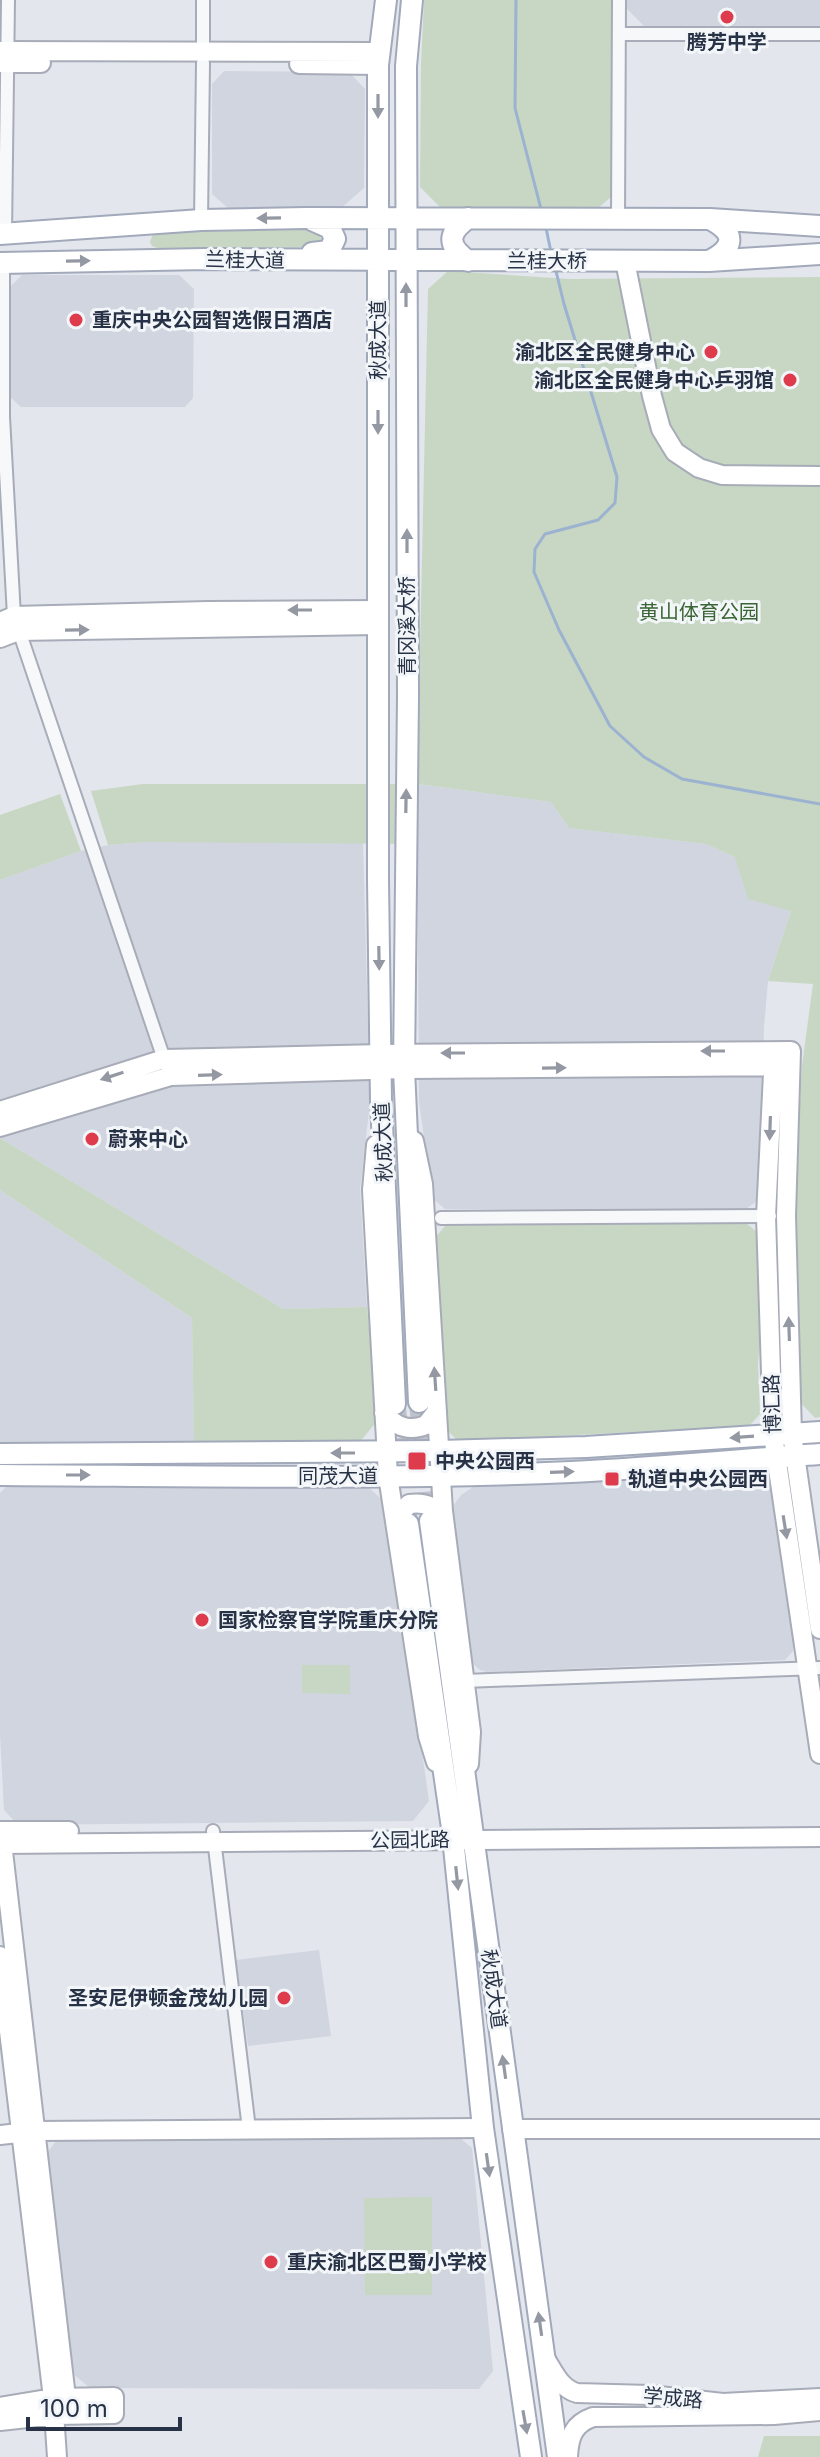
<svg xmlns="http://www.w3.org/2000/svg" width="820" height="2457" viewBox="0 0 820 2457" font-family="Inter,'Noto Sans SC',sans-serif">
  <style>
    .built { fill: #d1d5df }
    .green { fill: #c7d7c3 }
    .lines { fill: none; stroke-linecap: round; stroke-linejoin: round }
    .stream { stroke: #9bb2d0; stroke-width: 3 }
    .primary-tunnel { stroke: #bec2cc; stroke-width: 20; stroke-dasharray: 20 10; stroke-linecap: butt }
    .street-casing { stroke: #a7acb8; stroke-width: 16 }
    .secondary-casing { stroke: #a7acb8; stroke-width: 22 }
    .primary-casing { stroke: #a1a9ba; stroke-width: 24 }
    .street { stroke: #f7f8fa; stroke-width: 12 }
    .secondary { stroke: #fff; stroke-width: 18 }
    .primary { stroke: #fff; stroke-width: 20 }
    .oneway { fill: #9498a3 }
    .poi-dot { fill: #de3c4c; stroke: #f3f6f9; stroke-width: 3 }
    .labels { text-anchor: middle; stroke-width: 6; stroke-linejoin: round; paint-order: stroke }
    .poi-label { font-size: 20px; font-weight: bold; fill: #283247; stroke: #f3f6f9; text-anchor: start }
    .street-label { font-size: 20px; fill: #283247; stroke: #f3f6f9 }
    .park-label { font-size: 20px; fill: #3b6534; stroke: #f3f6f9 }
  </style>
  <rect width="100%" height="100%" fill="#e3e6ed"/>
  <path class="built" d="M626 0H820V26L645 27 626 8Z
    M224 71 349 72 365 89 364 188 339 210 229 209 212 194V84Z
    M22 275H179L194 289 193 398 185 407H21L9 396 10 287Z
    M417 784 551 802 569 828 706 844 735 857 791 911 768 981 764 1027 758 1200 746 1209H445L433 1199 419 1102Z
    M144 842H363L370 1103 360 1189 367 1307 283 1309 0 1138V880L81 851 108 845Z
    M0 1190 192 1318 194 1446H0Z
    M749 1464 763 1471 774 1483 794 1645 793 1651 785 1660 487 1672 480 1670 471 1662 453 1521V1506L461 1495 473 1487 487 1485 620 1479 674 1470Z
    M13 1480 367 1486 387 1504 429 1801 413 1821 18 1825 4 1810 0 1735V1493Z
    M319 1950 331 2036 248 2046 236 1960Z
    M459 2137 472 2148 493 2371 479 2389 90 2388 72 2373 47 2153 57 2140Z"/>
  <path class="green" d="M424 0H611V197L597 209H442L420 187 421 66Z
    M309 227 318 233 322 240 321 243 312 247 160 249 152 246 150 242 153 234 161 229Z
    M448 271 569 279 820 277V1417L815 1418 799 1401 794 1214 802 1066 813 984 768 981 791 911 748 899 735 857 706 844 569 828 551 802 418 784V844L144 842 108 845 91 791 143 784H417L428 289Z
    M60 794 81 851 0 880V815Z
    M0 1138 283 1309 367 1307 377 1421 359 1443 194 1446 192 1318 0 1190Z
    M746 1223 758 1233 762 1314 758 1364 760 1414 749 1426 458 1441 447 1430 434 1239 445 1226Z
    M302 1665H350V1694L302 1693Z
    M432 2197V2295H365L364 2198Z
    M764 2436H820V2457H758Z"/>
  <g class="lines">
    <path class="stream" d="M516 0 515 108 541 209
      M546 228 551 252
      M555 267 564 304 617 477 615 503 598 520 545 534 535 549 534 572 559 630 610 726 644 757 682 779 820 804"/>
    <path class="primary-tunnel" d="M419 1402 430 1521
      M396 1408 408 1523"/>
    <defs>
      <path id="street" d="M619 34H820
        M203 52V0
        M618 218 619 0
        M201 220 203 63
        M5 234 8 0
        M3 263V417L14 616 166 1065
        M441 1218 770 1216
        M464 1681 820 1668
        M213 1831 249 2129"/>
      <path id="secondary" d="M0 51 380 52
        M0 63H41
        M299 64 378 65
        M625 261 652 396 661 429 675 452 699 468 722 475 820 476
        M0 622 14 616 208 611 378 610
        M0 638 18 631 377 625
        M774 1053 766 1216 773 1435 820 1754
        M0 1111 164 1059 381 1054 791 1051 786 1216 792 1434 820 1629
        M0 1127 171 1076 404 1069 790 1066
        M414 1141 423 1184 443 1511 471 1732 469 1764
        M376 1145 372 1190 388 1476 428 1736 436 1762
        M384 1413C396 1427 409 1432 426 1425L437 1411
        M396 1526 401 1513 409 1504C427 1502 434 1506 444 1521
        M0 1831H69
        M1 1834 68 2415
        M0 1844 820 1837
        M0 1956 53 2398 57 2457
        M512 2129H820
        M0 2135 36 2131 483 2128
        M545 2358C554 2372 560 2388 577 2393L650 2395 723 2403 820 2398
        M0 2407 53 2398 114 2397V2414L55 2415 0 2421
        M568 2457C569 2437 573 2424 593 2417L774 2415 820 2411"/>
      <path id="primary" d="M386 0 378 65V880L381 1102 395 1404
        M412 0 406 66 408 696 404 1069 419 1402
        M0 234 201 220 306 218 710 219 820 226
        M312 253 329 251 335 239 330 228 312 220
        M468 261C447 245 447 234 468 218
        M709 261C735 248 737 233 710 219
        M0 263 205 259 709 261 820 254
        M0 1454 440 1451 586 1447 820 1432
        M0 1475C190 1476 381 1480 571 1472 654 1468 737 1460 820 1454
        M430 1521 558 2457
        M408 1524 452 1828 483 2128 531 2457"/>
    </defs>
    <use href="#street" class="street-casing"/>
    <use href="#secondary" class="secondary-casing"/>
    <use href="#primary" class="primary-casing"/>
    <use href="#street" class="street"/>
    <use href="#secondary" class="secondary"/>
    <use href="#primary" class="primary"/>
  </g>
  <defs><path id="oneway-solid" d="M-6-.8H1V-3.2L6.5 0L1 3.2V.8H-6Z" transform="scale(2)"/></defs>
  <g class="oneway">
    <use href="#oneway-solid" transform="translate(378 106) rotate(90)"/>
    <use href="#oneway-solid" transform="translate(269 218) rotate(179)"/>
    <use href="#oneway-solid" transform="translate(78 261) rotate(-1)"/>
    <use href="#oneway-solid" transform="translate(406 295) rotate(-90)"/>
    <use href="#oneway-solid" transform="translate(378 422) rotate(90)"/>
    <use href="#oneway-solid" transform="translate(407 541) rotate(-90)"/>
    <use href="#oneway-solid" transform="translate(300 610) rotate(180)"/>
    <use href="#oneway-solid" transform="translate(77 630) rotate(-1)"/>
    <use href="#oneway-solid" transform="translate(406 801) rotate(-89)"/>
    <use href="#oneway-solid" transform="translate(379 958) rotate(89)"/>
    <use href="#oneway-solid" transform="translate(713 1051) rotate(180)"/>
    <use href="#oneway-solid" transform="translate(453 1053) rotate(180)"/>
    <use href="#oneway-solid" transform="translate(554 1068) rotate(-1)"/>
    <use href="#oneway-solid" transform="translate(210 1075) rotate(-2)"/>
    <use href="#oneway-solid" transform="translate(112 1076) rotate(162)"/>
    <use href="#oneway-solid" transform="translate(770 1128) rotate(92)"/>
    <use href="#oneway-solid" transform="translate(789 1329) rotate(-92)"/>
    <use href="#oneway-solid" transform="translate(435 1379) rotate(-94)"/>
    <use href="#oneway-solid" transform="translate(742 1437) rotate(176)"/>
    <use href="#oneway-solid" transform="translate(343 1453) rotate(180)"/>
    <use href="#oneway-solid" transform="translate(562 1472) rotate(-2)"/>
    <use href="#oneway-solid" transform="translate(78 1475)"/>
    <use href="#oneway-solid" transform="translate(785 1527) rotate(81)"/>
    <use href="#oneway-solid" transform="translate(457 1878) rotate(84)"/>
    <use href="#oneway-solid" transform="translate(504 2067) rotate(-98)"/>
    <use href="#oneway-solid" transform="translate(488 2165) rotate(82)"/>
    <use href="#oneway-solid" transform="translate(540 2324) rotate(-98)"/>
    <use href="#oneway-solid" transform="translate(525 2422) rotate(80)"/>
  </g>
  <g class="poi-dot">
    <circle cx="727" cy="17" r="8"/>
    <circle cx="76" cy="320" r="8"/>
    <circle cx="711" cy="352" r="8"/>
    <circle cx="790" cy="380" r="8"/>
    <circle cx="92" cy="1139" r="8"/>
    <rect x="407" y="1451" width="20" height="20" rx="4"/>
    <rect x="604" y="1471" width="16" height="16" rx="4"/>
    <circle cx="202" cy="1620" r="8"/>
    <circle cx="284" cy="1998" r="8"/>
    <circle cx="271" cy="2262" r="8"/>
  </g>
  <g class="labels">
    <g class="poi-label">
      <text x="727" y="49" text-anchor="middle">腾芳中学</text>
      <text x="92" y="327">重庆中央公园智选假日酒店</text>
      <text x="695" y="359" text-anchor="end">渝北区全民健身中心</text>
      <text x="774" y="387" text-anchor="end">渝北区全民健身中心乒羽馆</text>
      <text x="108" y="1146">蔚来中心</text>
      <text x="435" y="1468">中央公园西</text>
      <text x="628" y="1486">轨道中央公园西</text>
      <text x="218" y="1627">国家检察官学院重庆分院</text>
      <text x="268" y="2005" text-anchor="end">圣安尼伊顿金茂幼儿园</text>
      <text x="287" y="2269">重庆渝北区巴蜀小学校</text>
    </g>
    <g class="street-label">
      <text transform="translate(245 260) rotate(1)" y="7">兰桂大道</text>
      <text x="547" y="268">兰桂大桥</text>
      <text transform="translate(378 340) rotate(-90)" y="7">秋成大道</text>
      <text transform="translate(407 626) rotate(-90)" y="7">青冈溪大桥</text>
      <text transform="translate(383 1142) rotate(-92)" y="7">秋成大道</text>
      <text transform="translate(772 1404) rotate(-92)" y="7">博汇路</text>
      <text x="338" y="1483">同茂大道</text>
      <text transform="translate(410 1840) rotate(-1)" y="7">公园北路</text>
      <text transform="translate(494 1989) rotate(82)" y="7">秋成大道</text>
      <text transform="translate(673 2398) rotate(5)" y="7">学成路</text>
    </g>
    <g class="park-label">
      <text x="699" y="619">黄山体育公园</text>
    </g>
  </g>
  <path d="M28 2417v12h152v-12" fill="none" stroke="#283247" stroke-width="4"/>
  <text x="40" y="2417" font-size="24" fill="#283247" stroke="#f3f6f9" stroke-width="6" paint-order="stroke">100 m</text>
</svg>
